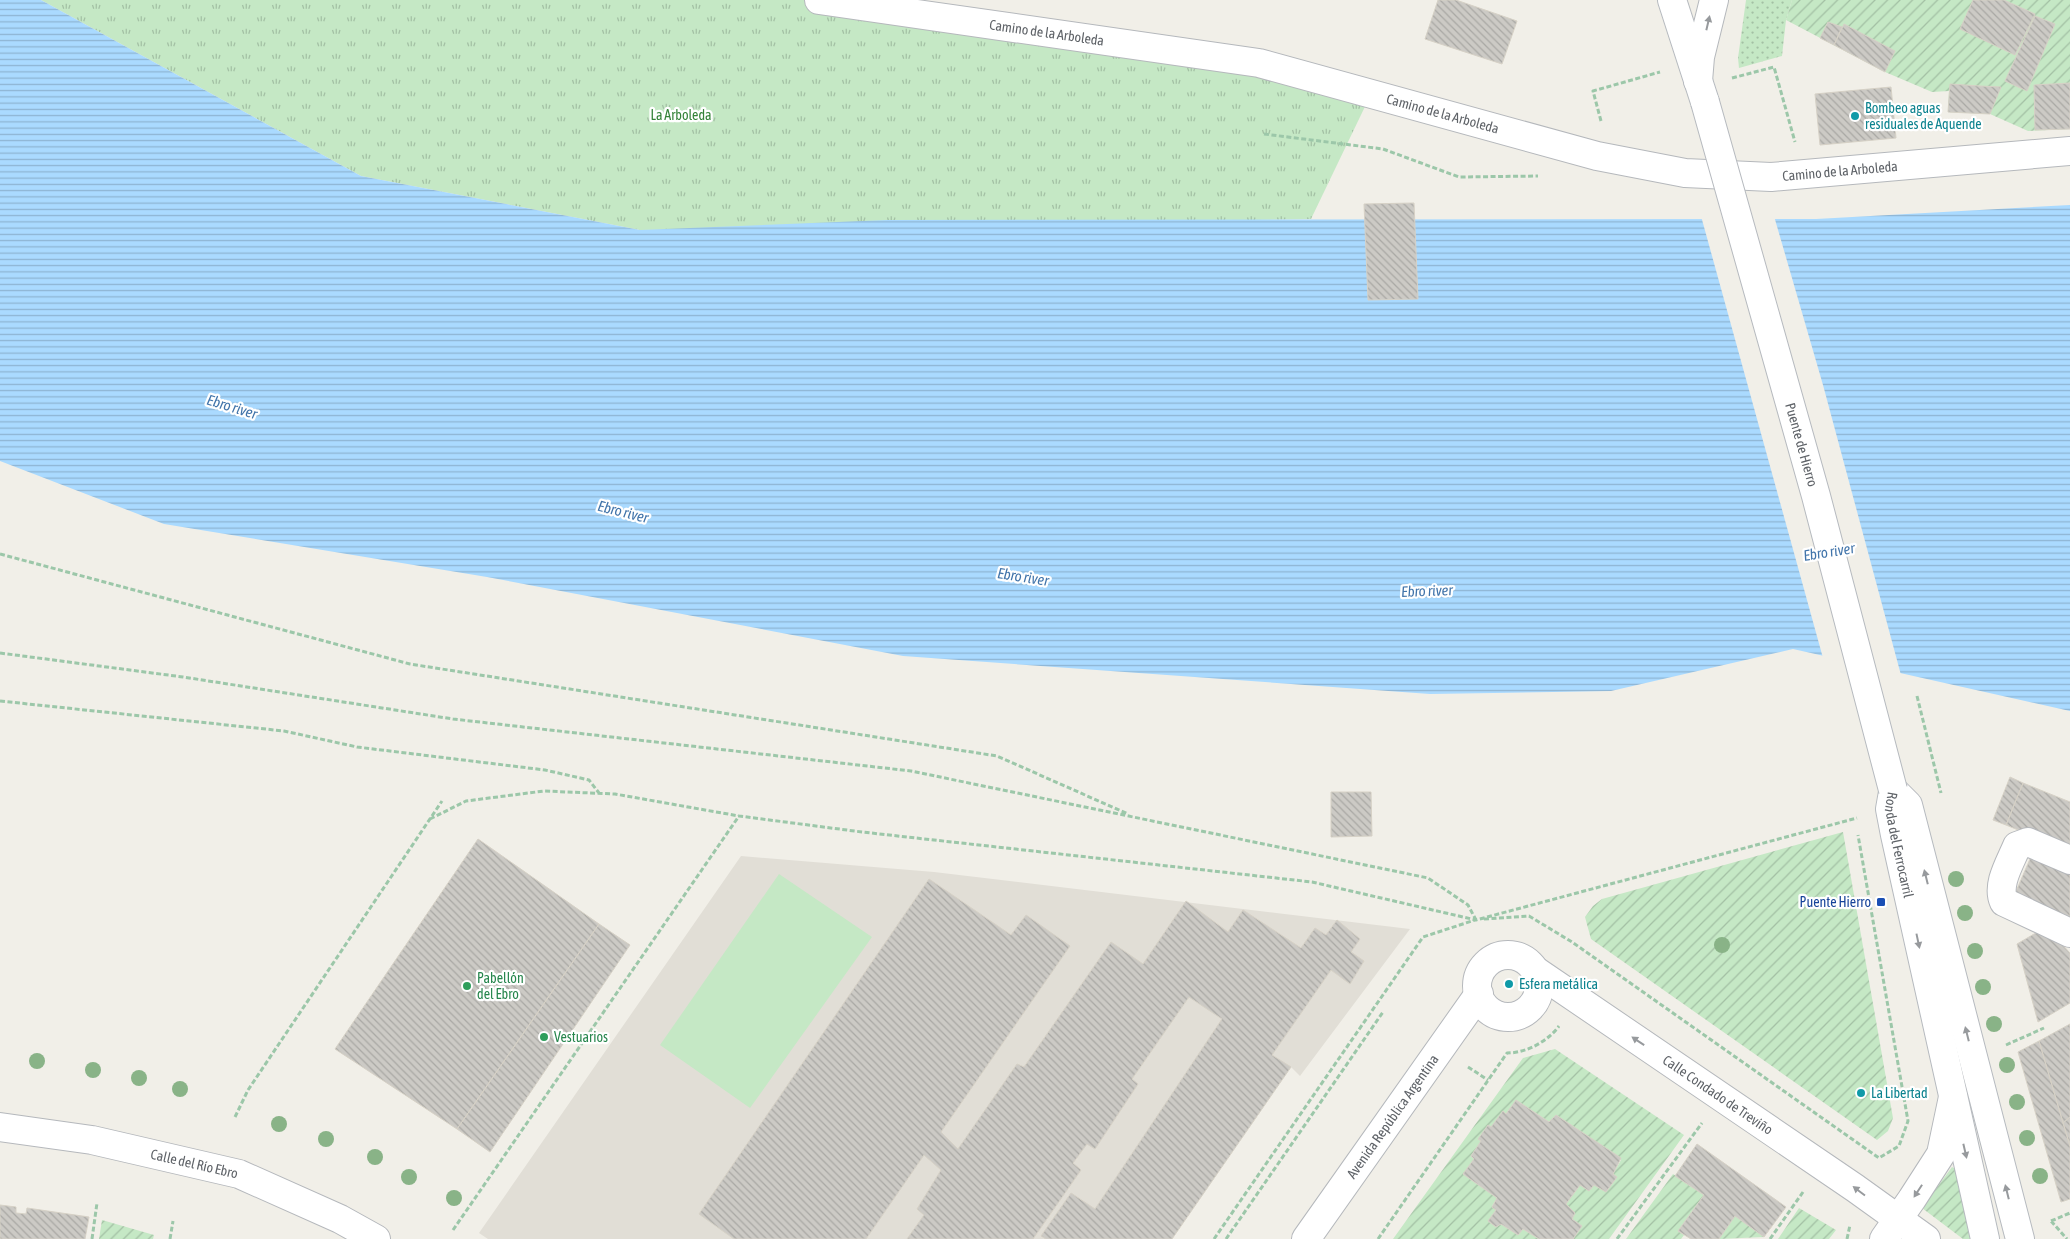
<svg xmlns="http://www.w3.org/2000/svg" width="2070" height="1239" viewBox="0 0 2070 1239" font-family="'Asap Condensed',sans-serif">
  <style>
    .education { fill: #e1ded6 }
    .grass { fill: url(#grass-dots) }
    .park { fill: url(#park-tufts) }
    .garden { fill: url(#garden-furrows) }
    .pitch { fill: #c5e8c5 }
    .water { fill: url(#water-rules) }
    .pier { fill: #f1efe8 }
    .building { fill: url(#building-back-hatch); stroke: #d6d1c6 }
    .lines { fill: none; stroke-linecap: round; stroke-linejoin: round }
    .minor-casing { stroke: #b5b8bc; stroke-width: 30 }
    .secondary-casing { stroke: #b6babf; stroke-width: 30 }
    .path { stroke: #9cc7a9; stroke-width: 3; stroke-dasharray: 5 2.5; stroke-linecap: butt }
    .minor { stroke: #fff; stroke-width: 28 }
    .secondary { stroke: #fff; stroke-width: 28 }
    .secondary-bridge-casing { stroke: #b6babf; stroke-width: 30; stroke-linecap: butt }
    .secondary-bridge { stroke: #fff; stroke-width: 28 }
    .tree { fill: #89b387 }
    .oneway { fill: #979a9d }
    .culture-dot { fill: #0f9aa8; stroke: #fff; stroke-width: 2 }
    .transit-dot { fill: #1a4fb4; stroke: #fff; stroke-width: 2 }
    .leisure-dot { fill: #2e9e5b; stroke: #fff; stroke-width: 2 }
    .labels { text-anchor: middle; stroke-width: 4.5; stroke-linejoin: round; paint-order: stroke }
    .street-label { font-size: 14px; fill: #5f6368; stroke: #fff }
    .culture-label { font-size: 14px; fill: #0d838f; stroke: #fff; text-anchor: start }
    .park-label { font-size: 14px; fill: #348238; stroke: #fff }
    .transit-label { font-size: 14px; fill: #164399; stroke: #fff; text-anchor: end }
    .leisure-label { font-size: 14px; fill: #27864d; stroke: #fff; text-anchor: start }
    .water-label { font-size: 15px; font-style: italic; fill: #4174aa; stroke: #fff }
  </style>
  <defs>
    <pattern id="grass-dots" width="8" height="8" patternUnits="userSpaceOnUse" patternTransform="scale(1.25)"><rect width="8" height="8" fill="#c5e8c5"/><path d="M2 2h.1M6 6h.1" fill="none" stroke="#a3c0a4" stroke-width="1.8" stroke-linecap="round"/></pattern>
    <pattern id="park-tufts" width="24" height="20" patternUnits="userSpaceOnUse" patternTransform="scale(1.25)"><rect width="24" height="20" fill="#c5e8c5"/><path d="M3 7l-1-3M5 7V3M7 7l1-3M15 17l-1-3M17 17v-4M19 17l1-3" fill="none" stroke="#a3c0a4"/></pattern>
    <pattern id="garden-furrows" width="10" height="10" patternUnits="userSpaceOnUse" patternTransform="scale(1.25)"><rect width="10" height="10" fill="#c5e8c5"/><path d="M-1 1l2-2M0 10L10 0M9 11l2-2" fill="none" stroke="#a3c0a4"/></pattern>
    <pattern id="water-rules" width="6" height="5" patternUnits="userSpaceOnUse" patternTransform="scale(1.25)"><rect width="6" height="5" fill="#aadaff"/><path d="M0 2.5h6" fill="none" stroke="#8eb4d2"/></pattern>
    <pattern id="building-back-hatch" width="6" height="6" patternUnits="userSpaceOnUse" patternTransform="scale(1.25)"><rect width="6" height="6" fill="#cccac5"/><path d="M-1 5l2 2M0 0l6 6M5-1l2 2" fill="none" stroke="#a9a8a4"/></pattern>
  </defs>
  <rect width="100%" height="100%" fill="#f1efe8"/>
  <path class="education" d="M741 856 934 872 1410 929 1300 1076 1291 1067 1172 1239H488L479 1233Z"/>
  <path class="grass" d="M1746 0H1792L1786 20 1782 56 1739 68 1738 58Z"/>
  <path class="park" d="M41 0H819L1372 92 1311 219 640 230 361 176Z"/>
  <path class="garden" d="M1792 0H2070V129L2028 131 1990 114 1948 112 1949 91 1932 92 1885 72 1786 20Z
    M1843 832 1893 1118 1888 1131 1877 1140 1591 939 1585 917 1593 906 1602 899Z
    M1555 1049 1684 1135 1609 1239H1573L1582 1226 1572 1219 1575 1213 1566 1204 1580 1185 1589 1191 1594 1185 1606 1192 1617 1177 1613 1174 1621 1160 1556 1115 1549 1122 1516 1100 1506 1114 1503 1111 1491 1127 1488 1126 1478 1139 1481 1141 1471 1156 1474 1159 1463 1174 1497 1198 1492 1206 1496 1210 1488 1221 1496 1227 1501 1224 1518 1235 1523 1229 1539 1239H1393L1523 1058Z
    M1952 1167 1957 1170 1973 1239H1963L1922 1208Z
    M1673 1174 1704 1195 1678 1231 1684 1235 1681 1239H1626Z
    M1799 1208 1836 1230 1829 1239H1778Z
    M1735 1216 1764 1237 1719 1239Z
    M102 1220 154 1235 153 1239H99Z"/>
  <path class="pitch" d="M779 874 872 937 750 1108 660 1045Z"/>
  <path class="water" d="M0 0H41L361 176 640 230 887 220 1816 219 2070 205V711L1793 649 1611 691 1430 694 903 656 487 577 164 524 0 461Z"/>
  <path class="pier" d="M1701 216H1774L1823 385 1901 675 1823 658Z"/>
  <path class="building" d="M1438 0H1456L1517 21 1502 64 1425 39Z
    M1973 0H2004L2035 14 2015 55 1960 29Z
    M2035 16 2055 24 2027 91 2005 81Z
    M1828 22 1842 27 1834 45 1820 38Z
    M1844 24 1895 51 1885 72 1834 45Z
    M2070 83V129L2035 130 2034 85Z
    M1950 84 1980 86 2001 87 1990 114 1948 112Z
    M1891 87 1896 138 1820 145 1815 94Z
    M1414 203 1418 299 1368 300 1364 204Z
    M2010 777 2023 783 2006 825 1993 820Z
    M2023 783 2070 802V851L2006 825Z
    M1331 792H1371L1372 836 1331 837Z
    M478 839 599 924 457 1129 335 1049Z
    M2033 852 2070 867V920L2014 896Z
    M929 879 1011 935 1026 915 1070 946 941 1132 958 1149 1017 1064 1024 1067 1111 942 1143 964 1186 901 1228 932 1243 910 1301 948 1315 928 1326 935 1337 920 1360 939 1351 952 1364 961 1350 984 1331 970 1272 1055 1291 1067 1172 1239H1046L1041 1236 1071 1193 1095 1209 1222 1019 1189 997 1132 1079 1138 1084 1095 1149 1087 1144 1073 1163 1081 1170 1033 1239H907L924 1215 917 1209 941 1170 924 1155 866 1239H734L699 1214Z
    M599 924 630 945 490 1152 457 1129Z
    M2046 927 2070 953V1003L2038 1022 2017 944Z
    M2070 1024V1117L2063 1123 2039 1041Z
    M2039 1041 2070 1146V1199L2061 1202 2018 1052Z
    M1516 1100 1549 1122 1556 1115 1621 1158 1613 1174 1617 1177 1606 1192 1594 1185 1589 1191 1580 1185 1566 1204 1575 1213 1572 1219 1582 1226 1573 1239H1539L1523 1229 1518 1235 1501 1224 1496 1227 1488 1221 1496 1210 1492 1207 1497 1198 1463 1174 1474 1159 1471 1156 1481 1141 1478 1139 1488 1125 1491 1127 1503 1111 1506 1114Z
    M2070 1117V1146L2063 1123Z
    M1697 1144 1786 1207 1764 1237 1735 1216 1719 1239H1691L1678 1231 1704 1195 1675 1176Z
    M0 1205 16 1207V1213L26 1214 27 1208 89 1217 85 1239H0Z"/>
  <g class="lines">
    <defs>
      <g id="minor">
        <path id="s1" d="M819 0 1259 63 1597 156 1685 173 1771 177 2070 151"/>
        <path d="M1698 81 1700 57 1714 0"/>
        <path d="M2070 860 2028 842 2017 846C2010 863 1996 885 2004 902L2070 933"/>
        <circle cx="1508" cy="986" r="31"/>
        <path id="s2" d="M1536 971 1855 1188 1926 1239"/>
        <path id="s3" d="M0 1127 92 1140 239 1174 340 1219 376 1239"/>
        <path id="s4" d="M1306 1239 1479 994"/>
        <path d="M1884 1239 1912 1199 1941 1154 1953 1097"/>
      </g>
      <g id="secondary">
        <path d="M1672 0 1705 102"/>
        <path d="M1893 790 1908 805 2020 1239"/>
        <path id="s5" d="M1893 792 1890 809 1895 835 1985 1239"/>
      </g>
    </defs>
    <use href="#minor" class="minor-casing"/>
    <use href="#secondary" class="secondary-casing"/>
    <path class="path" d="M1732 78 1774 67 1795 142
      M1601 121 1593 91 1660 72
      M1264 134 1383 149 1459 177 1538 176
      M0 554 410 664 997 756 1128 814
      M0 653 183 677 453 719 911 771 1428 878 1468 905 1476 920
      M1917 696 1941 793
      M0 701 284 731 357 747 545 770 589 780 599 793
      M430 819 466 801 544 791 615 794 739 816 862 832 1312 882 1476 920 1857 818
      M1484 919 1529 916 1572 942 1879 1158 1899 1146 1908 1121 1858 835
      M2006 1045 2044 1028
      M1468 1067 1488 1080
      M235 1117 248 1090 442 801
      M2051 1221 2067 1239
      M2051 1221 2070 1213
      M453 1230 739 816
      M92 1239 97 1203
      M170 1239 173 1221
      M1214 1239 1423 937 1475 920
      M1226 1239 1383 1012
      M1378 1239 1507 1053C1527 1053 1548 1041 1559 1026
      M1617 1239 1702 1123
      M1770 1239 1803 1192
      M1847 1239 1850 1225"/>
    <use href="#minor" class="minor"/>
    <use href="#secondary" class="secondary"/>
    <defs>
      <g id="secondary-bridge">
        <path id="s6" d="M1705 102 1816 496 1893 790"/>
      </g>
    </defs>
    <use href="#secondary-bridge" class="secondary-bridge-casing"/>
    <use href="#secondary-bridge" class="secondary-bridge"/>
  </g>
  <g class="tree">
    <circle cx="1956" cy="879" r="8"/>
    <circle cx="1965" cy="913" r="8"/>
    <circle cx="1722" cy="945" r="8"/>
    <circle cx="1975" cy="951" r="8"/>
    <circle cx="1983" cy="987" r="8"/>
    <circle cx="1994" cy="1024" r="8"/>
    <circle cx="37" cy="1061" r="8"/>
    <circle cx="2007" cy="1065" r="8"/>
    <circle cx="93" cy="1070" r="8"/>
    <circle cx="139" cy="1078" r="8"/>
    <circle cx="180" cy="1089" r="8"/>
    <circle cx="2017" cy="1102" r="8"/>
    <circle cx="279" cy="1124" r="8"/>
    <circle cx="2027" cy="1138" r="8"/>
    <circle cx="326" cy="1139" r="8"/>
    <circle cx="375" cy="1157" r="8"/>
    <circle cx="2040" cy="1176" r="8"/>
    <circle cx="409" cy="1177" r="8"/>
    <circle cx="454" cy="1198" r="8"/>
  </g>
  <defs><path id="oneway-solid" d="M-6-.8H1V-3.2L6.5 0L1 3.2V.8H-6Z" transform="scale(1.25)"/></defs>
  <g class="oneway">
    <use href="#oneway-solid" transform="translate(1708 23) rotate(-77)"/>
    <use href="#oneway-solid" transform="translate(1926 877) rotate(-104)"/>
    <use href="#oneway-solid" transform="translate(1918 941) rotate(78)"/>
    <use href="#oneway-solid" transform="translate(1967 1034) rotate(-104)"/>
    <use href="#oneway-solid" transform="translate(1638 1041) rotate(-146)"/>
    <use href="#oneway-solid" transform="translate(1965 1151) rotate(77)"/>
    <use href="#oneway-solid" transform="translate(1859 1191) rotate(-143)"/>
    <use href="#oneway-solid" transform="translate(1918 1191) rotate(123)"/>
    <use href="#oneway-solid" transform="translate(2007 1192) rotate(-104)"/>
  </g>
  <g class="culture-dot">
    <circle cx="1855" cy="116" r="5"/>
    <circle cx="1509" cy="984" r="5"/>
    <circle cx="1861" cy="1093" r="5"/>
  </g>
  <rect class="transit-dot" x="1876" y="897" width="10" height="10" rx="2.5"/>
  <g class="leisure-dot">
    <circle cx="467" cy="986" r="5"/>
    <circle cx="544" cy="1037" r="5"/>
  </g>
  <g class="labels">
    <g class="street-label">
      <text dy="5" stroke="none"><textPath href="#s1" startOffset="230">Camino de la Arboleda</textPath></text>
      <text dy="5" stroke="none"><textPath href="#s1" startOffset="635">Camino de la Arboleda</textPath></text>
      <text dy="5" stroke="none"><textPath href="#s1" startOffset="1040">Camino de la Arboleda</textPath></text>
      <text dy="5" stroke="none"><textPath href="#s6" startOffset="356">Puente de Hierro</textPath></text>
      <text dy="5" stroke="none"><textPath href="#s5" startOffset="54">Ronda del Ferrocarril</textPath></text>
      <text dy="5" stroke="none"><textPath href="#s2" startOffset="220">Calle Condado de Treviño</textPath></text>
      <text dy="5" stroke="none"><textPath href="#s4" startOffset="150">Avenida República Argentina</textPath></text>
      <text dy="5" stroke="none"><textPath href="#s3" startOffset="198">Calle del Río Ebro</textPath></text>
    </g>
    <g class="culture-label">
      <text x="1865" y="113">Bombeo aguas<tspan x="1865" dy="16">residuales de Aquende</tspan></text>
      <text x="1519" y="989">Esfera metálica</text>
      <text x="1871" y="1098">La Libertad</text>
    </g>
    <g class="park-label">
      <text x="681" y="120">La Arboleda</text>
    </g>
    <g class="transit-label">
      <text x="1871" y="907">Puente Hierro</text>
    </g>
    <g class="leisure-label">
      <text x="477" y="983">Pabellón<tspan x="477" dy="16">del Ebro</tspan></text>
      <text x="554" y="1042">Vestuarios</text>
    </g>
    <g class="water-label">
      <text transform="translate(232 407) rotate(17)" y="5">Ebro river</text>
      <text transform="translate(623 512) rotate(14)" y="5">Ebro river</text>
      <text transform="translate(1829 552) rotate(-9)" y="5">Ebro river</text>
      <text transform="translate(1023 577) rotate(9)" y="5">Ebro river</text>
      <text transform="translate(1427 591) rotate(-2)" y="5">Ebro river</text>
    </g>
  </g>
</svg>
